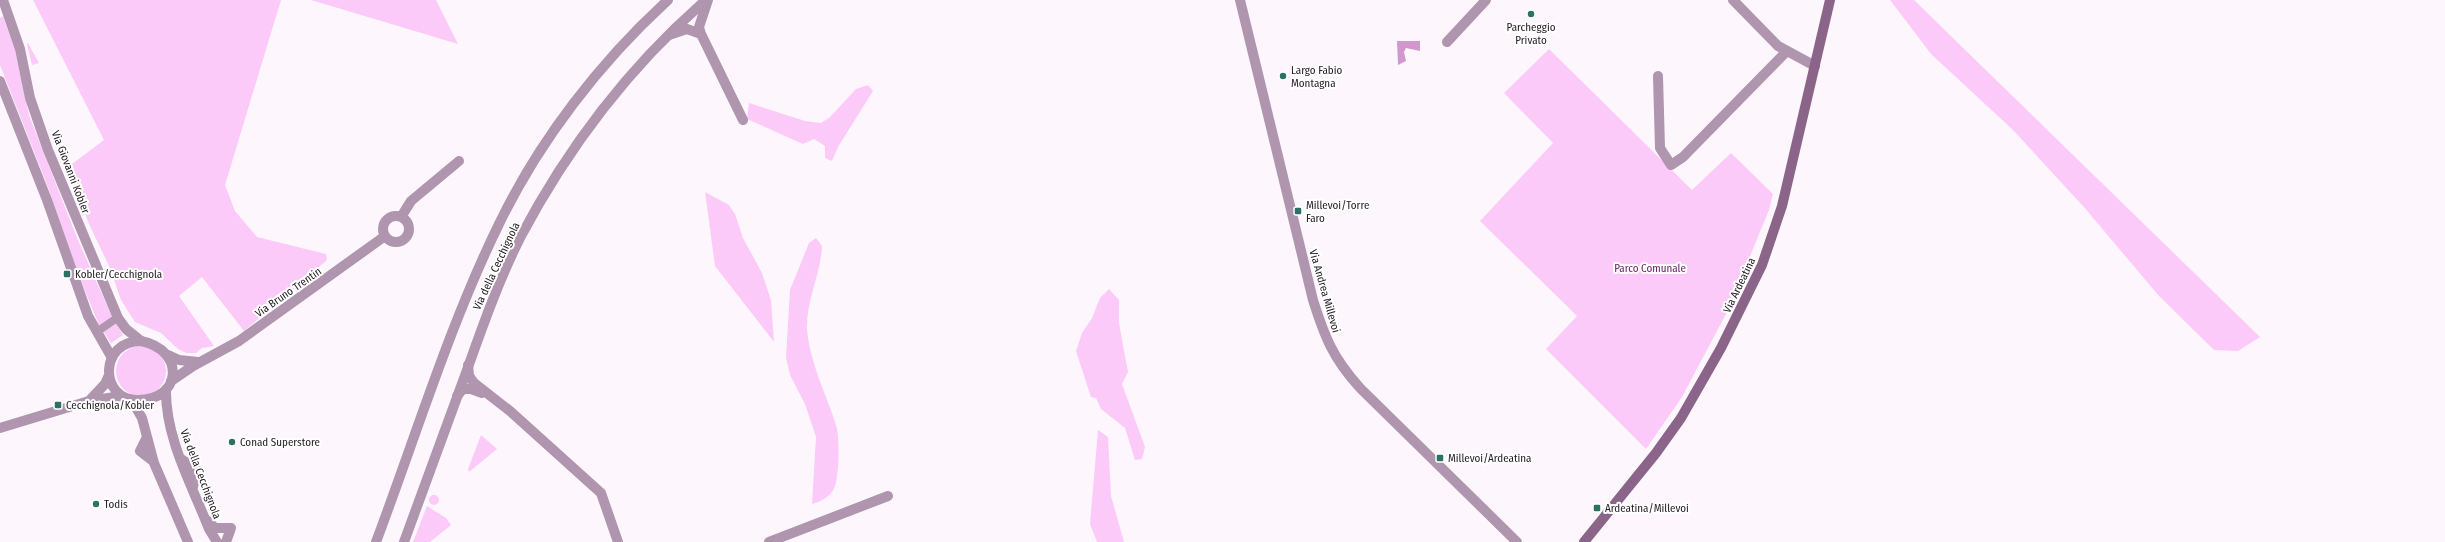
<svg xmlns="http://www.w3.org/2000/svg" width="2445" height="542" viewBox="0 0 2445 542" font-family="'Fira Sans Condensed',sans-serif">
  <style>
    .green { fill: #fbcaf8 }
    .water { fill: #d397d0 }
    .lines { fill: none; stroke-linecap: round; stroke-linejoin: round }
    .pedestrian { stroke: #af95ae; stroke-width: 8 }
    .minor { stroke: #af95ae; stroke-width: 10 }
    .tertiary { stroke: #af95ae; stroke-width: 10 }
    .secondary { stroke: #8b6589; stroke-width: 10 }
    .poi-dot { fill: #2d7164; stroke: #fff; stroke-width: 1.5 }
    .labels { text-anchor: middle; stroke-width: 4; stroke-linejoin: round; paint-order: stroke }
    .poi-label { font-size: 11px; fill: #282127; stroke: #fff; text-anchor: start }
    .street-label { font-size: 11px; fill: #282127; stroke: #fff }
    .park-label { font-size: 11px; fill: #6a2369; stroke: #fff }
  </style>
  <rect width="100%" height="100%" fill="#fef6fd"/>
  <path class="green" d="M33 0H281L225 185 235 211 257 237 326 254 327 260 244 331 202 277 179 296 214 346 202 348 196 353H186L178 349 161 333 135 322 121 300 110 268 89 224 68 167 104 140Z
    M311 0H436L458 44Z
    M1890 0H1914L2260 337 2238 351 2214 350 2159 296 2083 206 2012 129 1931 54Z
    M3 16 15 50 29 115 77 238 113 319 100 327 75 267 49 190 0 65V18Z
    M28 43 39 63 32 65 27 44Z
    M1549 49 1692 190 1731 153 1773 194 1769 210 1727 312 1682 397 1646 449 1546 349 1577 316 1480 221 1553 143 1504 93Z
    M868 85 873 91 838 147 832 161 825 158V146L814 139 803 144 747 119 749 103 805 121 821 123 830 117 856 89Z
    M705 192 729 205 735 214 743 238 762 273 771 300 774 342 715 266Z
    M816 238 822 246C821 274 806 300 807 329 810 364 826 393 836 425 840 438 839 474 835 486 832 496 821 502 812 504L816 437 805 404 790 375 786 358 790 290 809 243Z
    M1109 289 1119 300V323L1128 372 1122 384 1145 447 1142 459 1135 460 1125 428 1101 409 1096 398 1091 397 1076 351 1082 333 1092 318 1100 298Z
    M115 322 123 335 111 343 103 331Z
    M116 371a25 25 0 1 1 50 0a25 25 0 1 1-50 0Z
    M1098 430 1108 437 1111 496 1124 542H1097L1090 524Z
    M481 435 497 449 469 472 468 469Z
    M429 500a5 5 0 1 1 10 0a5 5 0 1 1-10 0Z
    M427 506 446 518 451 525 430 542H413Z"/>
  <path class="water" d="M1397 41H1420V51L1406 48 1404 52 1406 61 1398 65Z"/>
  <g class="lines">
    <path class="pedestrian" d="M101 329 114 320"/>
    <path class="minor" d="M3 0 20 49 30 98 48 150 118 318 126 329 141 341
      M708 0 699 27 701 34 743 120
      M1733 0 1778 46 1815 66
      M669 35 687 29 701 34
      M1447 42 1486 0
      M1658 76 1660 148 1671 165 1683 157 1786 52
      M0 81 47 200 88 316 112 358
      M383 229a13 13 0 1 1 26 0a13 13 0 1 1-26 0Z
      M401 217 411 201 459 161
      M168 355 179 360 198 362
      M468 365 469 376 474 383 510 411 601 493 618 542
      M171 381 193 366 239 341 385 236
      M457 396 463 389H471L482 393
      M769 542 888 496"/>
    <path class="tertiary" d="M1240 0 1313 300C1325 338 1333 358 1360 388L1517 542
      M141 341C186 350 182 401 137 400 99 399 99 341 141 341Z
      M166 389C165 438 192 485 209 529L217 542
      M131 399 142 418 154 463 188 542
      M89 401 105 384 109 375
      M0 428 89 401 121 396
      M147 437 140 451 153 461
      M181 459 196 469 193 487
      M208 521 215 528H231
      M226 542 231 528
      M376 542C416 436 449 326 499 224 539 141 600 62 668 0
      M404 542C425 485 446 427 467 370 483 325 499 280 520 238 567 149 630 66 706 0"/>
    <path class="secondary" d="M1584 542 1656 453 1681 418 1721 348 1762 265 1782 206 1830 0"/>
  </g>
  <g class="poi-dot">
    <circle cx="1531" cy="14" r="4"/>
    <circle cx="1283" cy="76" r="4"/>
    <rect x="1294" y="207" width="8" height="8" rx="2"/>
    <rect x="63" y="270" width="8" height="8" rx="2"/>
    <rect x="54" y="401" width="8" height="8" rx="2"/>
    <circle cx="232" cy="442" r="4"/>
    <rect x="1436" y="454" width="8" height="8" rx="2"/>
    <circle cx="96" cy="504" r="4"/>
    <rect x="1593" y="504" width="8" height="8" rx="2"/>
  </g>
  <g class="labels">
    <g class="poi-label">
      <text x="1531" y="31" text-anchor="middle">Parcheggio<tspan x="1531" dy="13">Privato</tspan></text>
      <text x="1291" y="74">Largo Fabio<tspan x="1291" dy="13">Montagna</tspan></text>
      <text x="1306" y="209">Millevoi/Torre<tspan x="1306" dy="13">Faro</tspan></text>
      <text x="75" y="278">Kobler/Cecchignola</text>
      <text x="66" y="409">Cecchignola/Kobler</text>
      <text x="240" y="446">Conad Superstore</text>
      <text x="1448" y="462">Millevoi/Ardeatina</text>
      <text x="104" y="508">Todis</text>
      <text x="1605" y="512">Ardeatina/Millevoi</text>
    </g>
    <g class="street-label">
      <text transform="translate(71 172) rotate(69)" y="4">Via Giovanni Kobler</text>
      <text transform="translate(496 266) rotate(-65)" y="4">Via della Cecchignola</text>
      <text transform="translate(1739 285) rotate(-64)" y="4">Via Ardeatina</text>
      <text transform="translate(1325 291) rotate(74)" y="4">Via Andrea Millevoi</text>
      <text transform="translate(288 292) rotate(-35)" y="4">Via Bruno Trentin</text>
      <text transform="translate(201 474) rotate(69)" y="4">Via della Cecchignola</text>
    </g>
    <g class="park-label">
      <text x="1650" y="272">Parco Comunale</text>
    </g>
  </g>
</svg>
